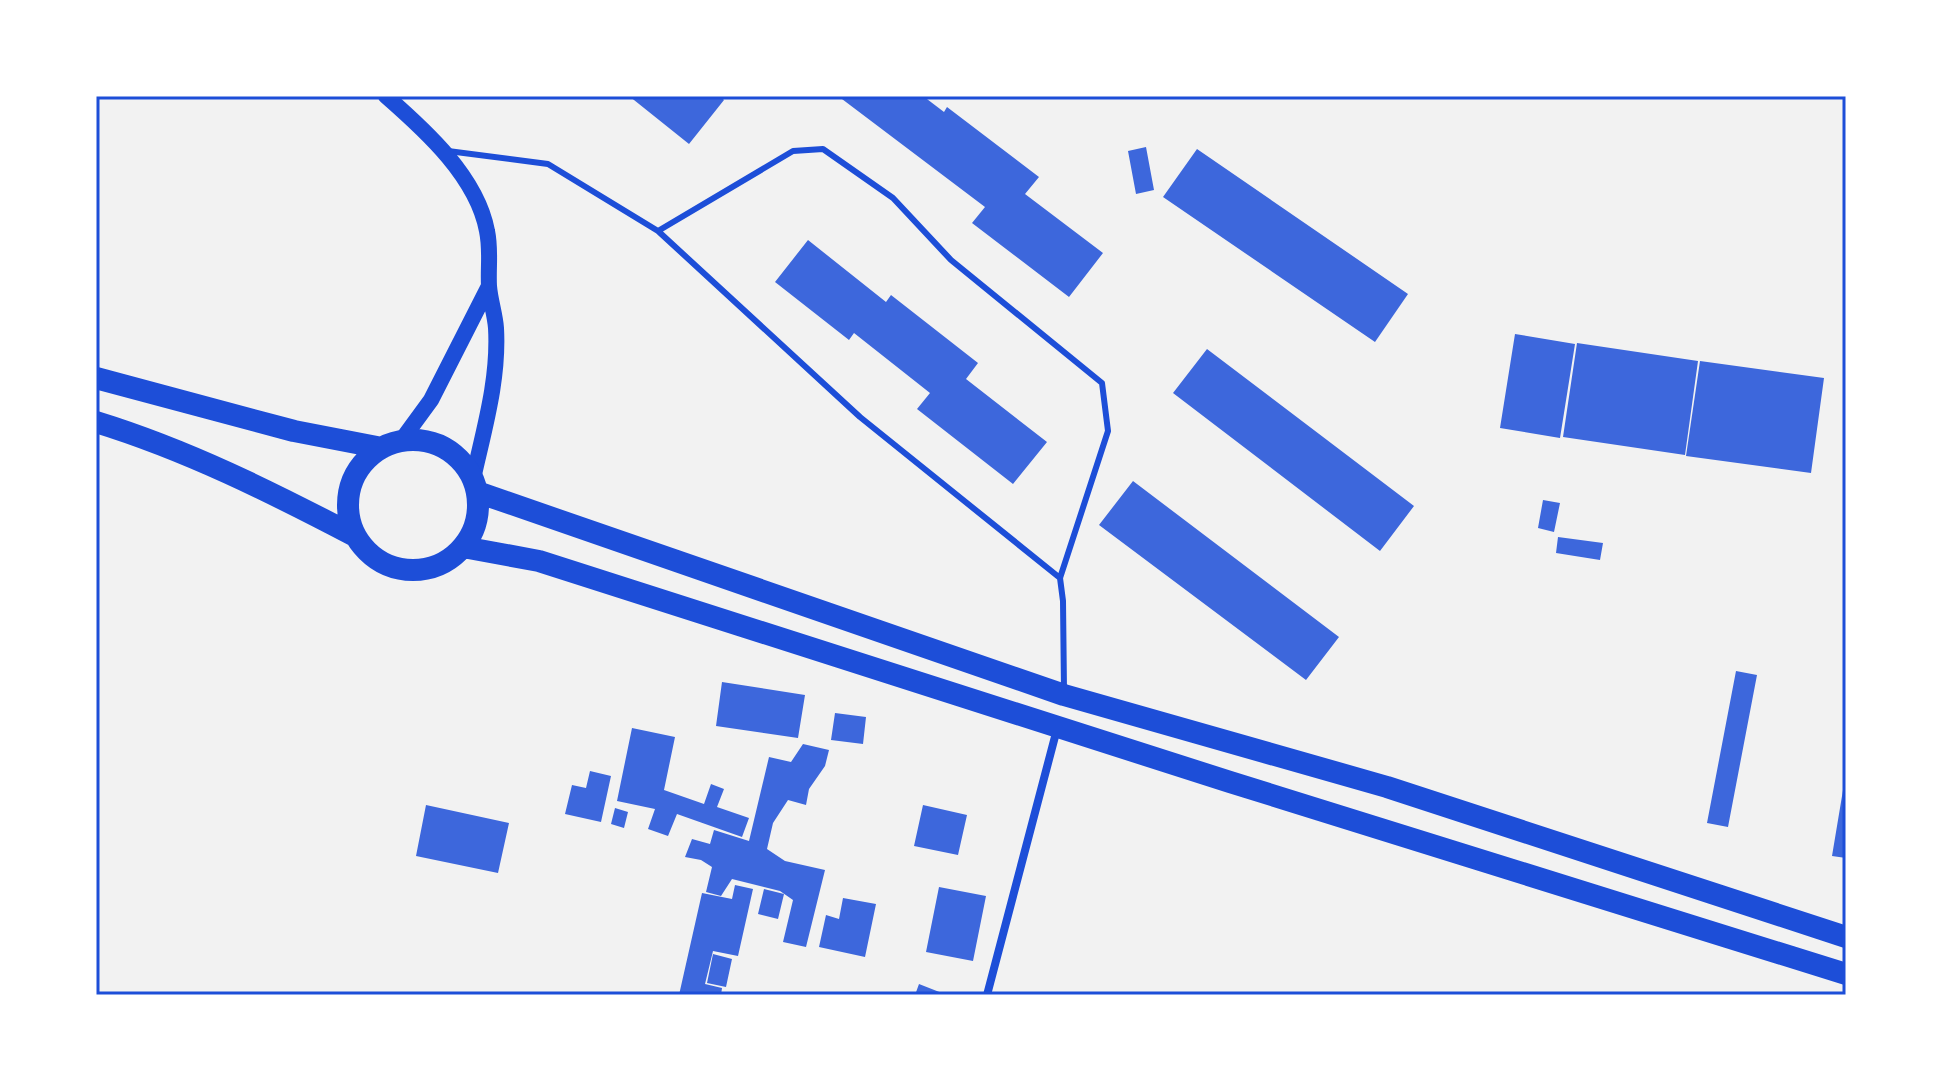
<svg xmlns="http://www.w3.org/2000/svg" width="1942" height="1091" viewBox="0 0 1942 1091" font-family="Signika,sans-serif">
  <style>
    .building { fill: #3d67dc }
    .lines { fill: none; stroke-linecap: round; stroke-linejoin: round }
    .service { stroke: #1d4ed8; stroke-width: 6 }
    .minor { stroke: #1d4ed8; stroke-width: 8 }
    .secondary { stroke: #1d4ed8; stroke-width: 16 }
    .trunk { stroke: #1d4ed8; stroke-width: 22 }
    .neatline { fill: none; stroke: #1d4ed8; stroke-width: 3 }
  </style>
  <rect width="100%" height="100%" fill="#f2f2f2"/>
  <path class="building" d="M629 96H720L724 100 689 144Z
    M838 96H923L944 112 947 107 1039 177 1025 194 1103 253 1069 297 972 223 985 207Z
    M1146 147 1154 190 1136 194 1128 151Z
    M1197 149 1408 294 1375 342 1163 197Z
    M808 240 886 302 891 295 978 363 966 379 1047 442 1013 484 917 409 930 393 854 333 849 340 775 282Z
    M1515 334 1575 344 1560 438 1500 428Z
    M1577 343 1698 361 1685 455 1563 437Z
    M1207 349 1414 506 1380 551 1173 393Z
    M1700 361 1824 378 1811 473 1686 456Z
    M1133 481 1339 637 1306 680 1099 525Z
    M1543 500 1560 503 1554 532 1538 528Z
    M1558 537 1603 543 1600 560 1556 553Z
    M1736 671 1757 675 1728 827 1707 823Z
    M722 682 805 695 798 738 716 726Z
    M835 713 866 717 863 744 831 740Z
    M632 728 675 737 664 790 704 804 711 784 724 789 717 807 749 818 742 837 677 814 668 836 648 829 655 809 617 801Z
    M803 744 829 750 825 766 809 789 806 805 788 800 773 823 767 849 785 861 825 870 806 947 783 942 793 900 780 891 732 879 721 896 706 892 712 867 701 860 685 857 692 839 710 844 714 830 749 841 769 757 791 762Z
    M590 771 611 776 601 822 565 814 572 785 586 788Z
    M1844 784 1846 785V858L1832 856Z
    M426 805 509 823 498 873 416 856Z
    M923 805 967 815 958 855 914 846Z
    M615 808 628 812 624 828 611 824Z
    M735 885 753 889 738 956 713 951 705 984 722 988 721 995H679L702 893 732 899Z
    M939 887 986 896 973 961 926 952Z
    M764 889 784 894 778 919 758 914Z
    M843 898 876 904 865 957 819 947 826 915 839 919Z
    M713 954 732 959 726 987 707 983Z
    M919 984 947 995H915Z"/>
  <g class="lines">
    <path class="service" d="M448 151 548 164 658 231 860 417 1060 578
      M658 231 793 151 823 149 893 198 951 260 1102 383 1108 431 1060 578 1063 601 1064 691
      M1846 565V597"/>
    <path class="minor" d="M987 995 1057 729"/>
    <path class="secondary" d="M386 96C426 131 477 177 487 231 491 250 488 267 489 286 490 300 495 314 496 328 499 380 484 429 473 479
      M401 441 431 400 489 286"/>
    <path class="trunk" d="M96 378 294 431 382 448
      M96 422C187 450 271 492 355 536
      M348 505a65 65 0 1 1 130 0a65 65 0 1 1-130 0Z
      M477 492 1064 695 1387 787 1846 937
      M463 547 539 561 1230 782 1846 974"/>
  </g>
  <rect width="1942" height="1091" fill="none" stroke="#ffffff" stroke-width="196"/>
  <rect x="98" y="98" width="1746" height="895" class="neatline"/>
</svg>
